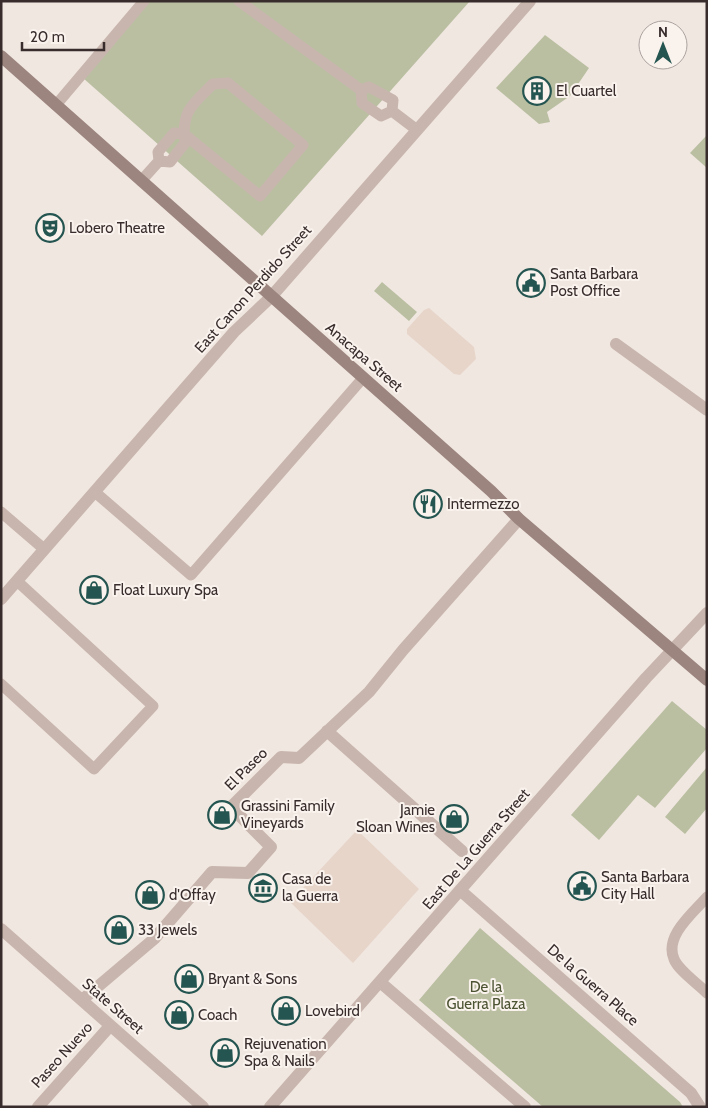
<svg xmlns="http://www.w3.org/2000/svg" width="708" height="1108" viewBox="0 0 708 1108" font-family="Cabin,sans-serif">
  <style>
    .green { fill: #babfa2 }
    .plaza { fill: #e7d5ca }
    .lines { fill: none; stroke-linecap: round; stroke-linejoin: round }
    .lane { stroke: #c8b6ae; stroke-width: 11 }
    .street { stroke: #c8b6ae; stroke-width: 12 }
    .secondary { stroke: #9c857f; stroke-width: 12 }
    .labels { text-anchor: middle; stroke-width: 4; stroke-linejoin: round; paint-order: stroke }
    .poi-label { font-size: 15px; fill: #382d2c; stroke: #f9f2ed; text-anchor: start }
    .street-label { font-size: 15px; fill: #382d2c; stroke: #f9f2ed }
    .park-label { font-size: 15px; fill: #4c5332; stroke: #f9f2ed }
  </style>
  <rect width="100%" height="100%" fill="#f1e7e1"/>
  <path class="green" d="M150 1H470L262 236 83 78Z
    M545 35 589 68 570 96 547 112 550 122 539 124 496 88Z
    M707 135V168L690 153Z
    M382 282 417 312 409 321 374 291Z
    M672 701 707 730V748L655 808 638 795 599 840 571 815Z
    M707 767V808L685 834 665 817Z
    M480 928 680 1102 683 1107H543L419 1000Z"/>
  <path class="plaza" d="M429 308 474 347 476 359 460 375 454 374 407 334V329L424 310Z
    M357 830 419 889 353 963 290 902Z"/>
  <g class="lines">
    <path class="lane" d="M239 1 361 90 362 103 381 116 392 111
      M361 90 369 87 393 100 392 111
      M56 105 144 1
      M392 111 417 130
      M141 181 159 161 158 152 174 133 184 134 260 196 303 145 228 83 213 84C192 105 181 111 185 143L170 162 159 161
      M96 493 191 575 363 378
      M1 512 44 549
      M1 684 94 769 153 706 17 581
      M707 897C693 913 664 936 674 959 678 970 698 984 707 993"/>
    <path class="street" d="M616 344 707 410
      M1 599 234 332 271 297 530 1
      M327 731 462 851
      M461 891 691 1093 700 1107
      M1 929 203 1107
      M380 982 525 1107
      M82 1000 154 939 212 872 248 873 271 847 231 807 281 757 299 758 369 692 403 650 519 519
      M38 1107 110 1026
      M270 1107 646 678 707 613"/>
    <path class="secondary" d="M1 56 491 491 519 519 707 680"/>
  </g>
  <defs>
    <symbol id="building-ring" viewBox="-11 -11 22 22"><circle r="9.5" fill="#f9f2ed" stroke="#255550" stroke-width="1.5"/><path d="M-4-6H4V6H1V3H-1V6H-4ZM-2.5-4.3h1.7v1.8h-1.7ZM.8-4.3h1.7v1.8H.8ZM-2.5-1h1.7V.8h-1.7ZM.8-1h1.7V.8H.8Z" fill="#255550"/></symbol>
    <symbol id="theatre-ring" viewBox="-11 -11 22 22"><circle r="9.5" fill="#f9f2ed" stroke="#255550" stroke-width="1.5"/><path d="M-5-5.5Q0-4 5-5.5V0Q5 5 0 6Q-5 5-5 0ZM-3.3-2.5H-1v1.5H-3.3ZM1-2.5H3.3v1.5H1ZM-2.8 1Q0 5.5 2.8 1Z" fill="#255550"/></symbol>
    <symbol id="civic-ring" viewBox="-11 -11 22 22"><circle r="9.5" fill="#f9f2ed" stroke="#255550" stroke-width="1.5"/><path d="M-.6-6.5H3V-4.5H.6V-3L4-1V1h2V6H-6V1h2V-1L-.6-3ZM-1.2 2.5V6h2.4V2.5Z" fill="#255550"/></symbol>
    <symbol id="restaurant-ring" viewBox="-11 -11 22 22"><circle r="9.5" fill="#f9f2ed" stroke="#255550" stroke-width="1.5"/><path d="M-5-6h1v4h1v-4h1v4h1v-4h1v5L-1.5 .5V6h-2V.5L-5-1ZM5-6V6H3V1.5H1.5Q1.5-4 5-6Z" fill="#255550"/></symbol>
    <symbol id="shop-ring" viewBox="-11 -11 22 22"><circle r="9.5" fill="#f9f2ed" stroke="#255550" stroke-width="1.5"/><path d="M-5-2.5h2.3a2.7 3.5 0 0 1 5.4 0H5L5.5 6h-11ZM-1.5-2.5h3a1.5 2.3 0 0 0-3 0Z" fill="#255550"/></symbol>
    <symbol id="museum-ring" viewBox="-11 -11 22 22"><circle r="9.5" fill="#f9f2ed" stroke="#255550" stroke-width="1.5"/><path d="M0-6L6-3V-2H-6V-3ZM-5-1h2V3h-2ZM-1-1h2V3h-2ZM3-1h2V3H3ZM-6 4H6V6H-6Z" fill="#255550"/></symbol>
  </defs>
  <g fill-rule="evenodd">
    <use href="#building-ring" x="521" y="75" width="32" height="32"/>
    <use href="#theatre-ring" x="34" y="212" width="32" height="32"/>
    <use href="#civic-ring" x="515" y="267" width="32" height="32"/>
    <use href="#restaurant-ring" x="412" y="488" width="32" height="32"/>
    <use href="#shop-ring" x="78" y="574" width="32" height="32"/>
    <use href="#shop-ring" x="206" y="799" width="32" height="32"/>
    <use href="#shop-ring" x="438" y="803" width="32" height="32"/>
    <use href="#civic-ring" x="566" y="870" width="32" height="32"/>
    <use href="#museum-ring" x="247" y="872" width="32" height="32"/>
    <use href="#shop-ring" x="134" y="879" width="32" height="32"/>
    <use href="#shop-ring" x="103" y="914" width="32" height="32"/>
    <use href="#shop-ring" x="173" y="963" width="32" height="32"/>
    <use href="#shop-ring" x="270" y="995" width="32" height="32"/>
    <use href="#shop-ring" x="163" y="999" width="32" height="32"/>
    <use href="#shop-ring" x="209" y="1037" width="32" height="32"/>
  </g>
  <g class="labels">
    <g class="poi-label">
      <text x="556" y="96">El Cuartel</text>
      <text x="69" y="233">Lobero Theatre</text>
      <text x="550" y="279">Santa Barbara<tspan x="550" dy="17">Post Office</tspan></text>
      <text x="447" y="509">Intermezzo</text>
      <text x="113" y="595">Float Luxury Spa</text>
      <text x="241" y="811">Grassini Family<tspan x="241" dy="17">Vineyards</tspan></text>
      <text x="435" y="815" text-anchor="end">Jamie<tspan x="435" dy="17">Sloan Wines</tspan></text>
      <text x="601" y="882">Santa Barbara<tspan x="601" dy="17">City Hall</tspan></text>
      <text x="282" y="884">Casa de<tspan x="282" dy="17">la Guerra</tspan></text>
      <text x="169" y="900">d'Offay</text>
      <text x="138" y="935">33 Jewels</text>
      <text x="208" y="984">Bryant &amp; Sons</text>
      <text x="305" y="1016">Lovebird</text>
      <text x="198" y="1020">Coach</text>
      <text x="244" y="1049">Rejuvenation<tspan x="244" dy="17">Spa &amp; Nails</tspan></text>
    </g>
    <g class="street-label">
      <text transform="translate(253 289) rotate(-48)" y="5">East Canon Perdido Street</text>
      <text transform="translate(364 357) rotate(41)" y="5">Anacapa Street</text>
      <text transform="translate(246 769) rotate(-45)" y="5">El Paseo</text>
      <text transform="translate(476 849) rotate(-49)" y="5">East De La Guerra Street</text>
      <text transform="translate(593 985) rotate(41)" y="5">De la Guerra Place</text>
      <text transform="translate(113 1006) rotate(41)" y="5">State Street</text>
      <text transform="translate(62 1055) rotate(-48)" y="5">Paseo Nuevo</text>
    </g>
    <g class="park-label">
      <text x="486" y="992">De la<tspan x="486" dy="17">Guerra Plaza</tspan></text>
    </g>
  </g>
  <rect width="708" height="1108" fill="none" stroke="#382d2c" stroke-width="5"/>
  <g transform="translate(663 45)"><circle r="24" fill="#f9f2ed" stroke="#aca3a0"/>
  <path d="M0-4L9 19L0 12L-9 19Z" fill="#255550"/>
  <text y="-8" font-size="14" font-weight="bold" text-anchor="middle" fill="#382d2c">N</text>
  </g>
  <path d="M22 42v8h82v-8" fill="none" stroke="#382d2c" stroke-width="2.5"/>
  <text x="30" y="42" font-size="15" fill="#382d2c" stroke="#f9f2ed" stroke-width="4" paint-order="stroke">20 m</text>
</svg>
